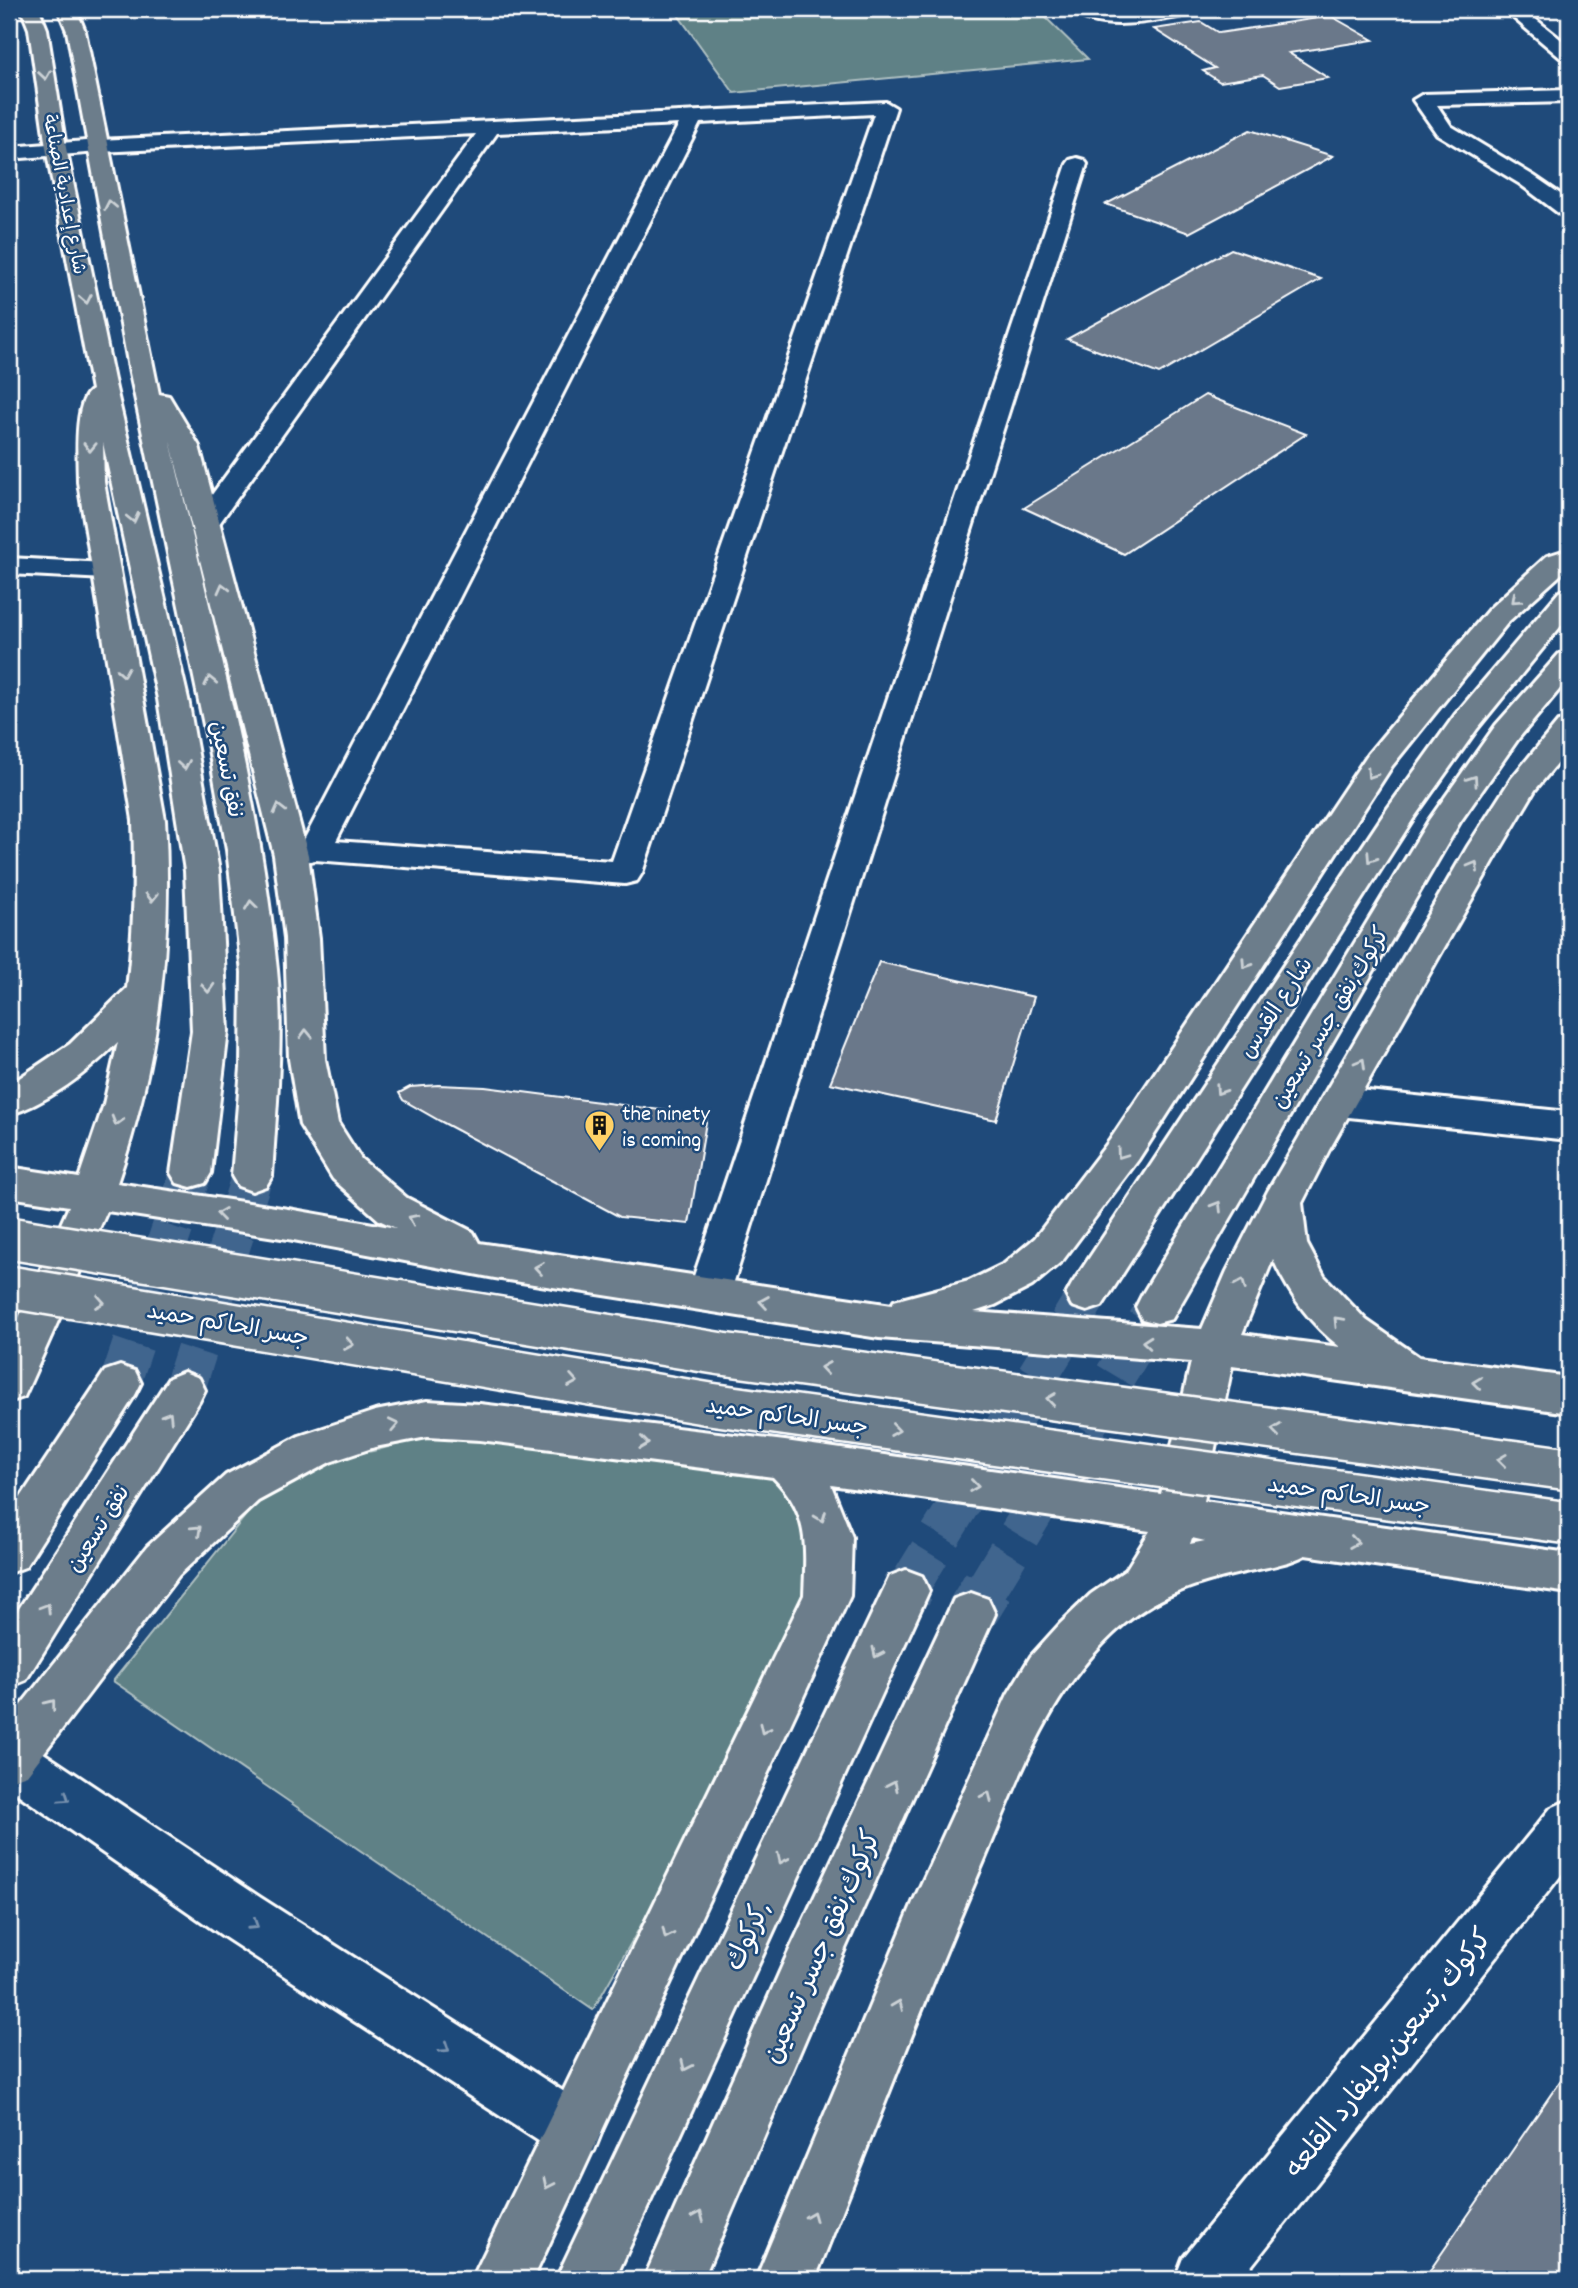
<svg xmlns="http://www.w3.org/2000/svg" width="1578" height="2288" viewBox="0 0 1578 2288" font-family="Dekko,'Playpen Sans Arabic',sans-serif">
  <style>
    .green { fill: #5f8186; stroke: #afc0c2; stroke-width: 2 }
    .building { fill: #6b788a; stroke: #fff; stroke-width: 2 }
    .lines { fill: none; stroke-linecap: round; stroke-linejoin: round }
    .primary-tunnel-far1 { stroke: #41658e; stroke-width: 41; stroke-dasharray: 41 21; stroke-linecap: butt }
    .primary-tunnel { stroke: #41658e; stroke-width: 52; stroke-dasharray: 52 26; stroke-linecap: butt }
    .street-casing { stroke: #fff; stroke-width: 6 }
    .primary-casing { stroke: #fff; stroke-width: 6 }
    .street { fill: #1f4a7a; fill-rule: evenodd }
    .primary { fill: #6c7d8b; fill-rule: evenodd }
    .primary-bridge-casing { stroke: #fff; stroke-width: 46; stroke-linecap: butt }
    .primary-bridge { stroke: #6c7d8b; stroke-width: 41 }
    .oneway { stroke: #ccd2d6 }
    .oneway2 { stroke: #7992af }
    .labels { text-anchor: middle; stroke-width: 5; stroke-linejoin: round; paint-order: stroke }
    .far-street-label { font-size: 19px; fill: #fff; stroke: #1f4a7a }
    .street-label { font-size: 23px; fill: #fff; stroke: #1f4a7a }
    .poi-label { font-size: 23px; fill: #fff; stroke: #1f4a7a; text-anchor: start }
    .near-street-label { font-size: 28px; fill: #fff; stroke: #1f4a7a }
  </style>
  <rect width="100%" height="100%" fill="#1f4a7a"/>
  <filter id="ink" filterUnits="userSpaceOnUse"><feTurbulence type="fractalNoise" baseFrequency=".0143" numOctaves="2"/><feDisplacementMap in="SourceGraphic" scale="14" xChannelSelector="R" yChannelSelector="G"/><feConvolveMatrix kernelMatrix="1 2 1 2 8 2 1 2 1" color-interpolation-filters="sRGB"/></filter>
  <g filter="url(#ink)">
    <path class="green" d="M708 9H1037L1088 59 734 93 676 12Z
      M481 1422 785 1460 827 1597 593 2010 113 1681 287 1464 373 1451Z"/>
    <path class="building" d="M408 9H451L419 14 411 13Z
      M1331 16 1373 40 1289 53 1328 78 1280 86 1263 75 1220 82 1203 71 1215 68 1154 29 1201 22 1219 33Z
      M1250 130 1333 156 1189 233 1106 204Z
      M1231 249 1321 279 1159 374 1067 339Z
      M1205 395 1306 434 1124 554 1024 508Z
      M879 962 1034 997 996 1120 830 1083Z
      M438 1085 485 1087 707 1116 689 1224 620 1217 440 1121 403 1100 399 1093 410 1087Z
      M1569 2068V2279H1424Z"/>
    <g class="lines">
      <path class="primary-tunnel-far1" d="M120 1383 191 1173
        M184 1390 252 1176
        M908 1588 1087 1295
        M987 1588 1157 1307"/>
      <path class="primary-tunnel" d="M906 1591 909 1586
        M971 1614 988 1586"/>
      <defs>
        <path id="street" d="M1072 9C1089 8 1104 13 1121 13 1149 13 1176 8 1204 9L1195 14C1165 19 1095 36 1072 9Z
          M1503 9H1523L1569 46V61L1562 59Z
          M1569 90V102L1437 105 1451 126 1534 176 1569 200V216L1561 215 1520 184 1437 134 1413 100 1423 94Z
          M886 102 896 108 642 873 637 881 625 884 315 860 291 865 279 862 274 855 279 848 303 842 679 124 497 133 216 528 206 530 196 528 192 522 476 134 99 152 9 159V147L99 140ZM874 114 612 861 336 841 700 123Z
          M1077 158 1084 160 1087 164 730 1294 724 1305 709 1310 694 1305 688 1294 1067 164 1070 160Z
          M9 558 106 563 116 565 120 571 116 577 106 579 9 574Z
          M1339 1088 1569 1112V1140L1339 1116 1326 1112 1320 1102 1326 1092Z
          M9 1736 27 1742 261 1898 594 2111 602 2131 594 2151 574 2159 554 2151 223 1936 9 1788Z
          M1569 1800V1865L1241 2279H1175L1183 2258 1551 1808Z"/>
        <path id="primary" d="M21 9H39L47 29 66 148 114 380 188 699 219 871 228 1031 211 1173 205 1183 191 1187 177 1183 171 1173 192 1031 185 871 158 699 103 443 104 482 165 820C173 945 158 1064 117 1183L288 1209 396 1228 379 1220 333 1179 300 1125 289 1059 285 938 274 855 170 440C210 615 259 791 277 970 284 1037 276 1108 272 1176L266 1186 252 1191 238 1186 232 1176 241 1068 242 972 227 850 209 749 129 368 67 31 58 9H76L85 31 159 394 169 396 199 446 308 855 319 938 325 1059 338 1123 361 1159 407 1198 473 1232 479 1243 892 1305 894 1301 969 1281 1004 1264 1035 1238 1110 1140 1368 754 1489 609 1547 556 1569 549V567L1509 621 1392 766 1138 1160 1063 1260 1032 1286 995 1305 974 1312 1202 1329 1227 1271 1268 1191 1468 846 1511 779 1558 722 1569 720V749L1535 790 1502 846 1329 1150 1302 1203 1307 1244 1324 1276 1366 1320 1419 1357 1569 1377V1413L1232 1366 1204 1501 1569 1553V1593L1305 1555C1288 1564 1267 1567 1249 1571 1203 1581 1161 1593 1124 1624 1044 1692 1016 1789 975 1882 919 2013 868 2147 815 2279H756L914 1900 1008 1694 1031 1656 1060 1624 1091 1594 1126 1570 1150 1531 831 1485 852 1537 850 1596 533 2279H472L804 1595C806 1548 810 1513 773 1477L480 1440 427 1437 375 1447 330 1462 258 1501 179 1575 27 1775 9 1781V1720L147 1547 226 1475 299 1436 375 1411 427 1401 480 1404 785 1441 1161 1494 1191 1362 879 1338 495 1278 288 1239 107 1211 24 1397 9 1402V1340L69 1206 9 1197V1167L79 1178 104 1104 118 1042C88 1072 50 1102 9 1115V1085L70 1044 127 988C134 932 135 876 133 820L78 482C78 462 73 400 92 390L46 148 29 29ZM1273 1259C1289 1294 1310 1324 1340 1347L1242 1334ZM1192 1538 1205 1541 1190 1544Z
          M1569 589V616L1477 729 1413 819 1102 1306 1087 1311 1072 1306 1066 1295 1072 1284 1388 808 1455 715 1559 592Z
          M1569 651V678L1518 739 1460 822 1172 1319 1157 1323 1142 1319 1136 1307 1142 1295 1429 820 1496 725 1559 654Z
          M120 1366 135 1371 141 1383 135 1395 25 1567 9 1573V1515L105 1371Z
          M184 1372 199 1378 205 1390 199 1402 26 1680 9 1687V1624L169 1378Z
          M906 1570 922 1576 929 1591 615 2279H556L890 1576Z
          M971 1593 988 1599 995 1614 823 1998 703 2279H644L785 1960 954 1599Z"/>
      </defs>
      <use href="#street" class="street-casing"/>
      <use href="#primary" class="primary-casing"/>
      <use href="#street" class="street"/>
      <use href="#primary" class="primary"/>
      <defs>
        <path id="primary-bridge" d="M9 1238 722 1354 1569 1469
          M9 1287 710 1404 1569 1523"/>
      </defs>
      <use href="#primary-bridge" class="primary-bridge-casing"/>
      <use href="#primary-bridge" class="primary-bridge"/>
    </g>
    <defs><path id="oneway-chevron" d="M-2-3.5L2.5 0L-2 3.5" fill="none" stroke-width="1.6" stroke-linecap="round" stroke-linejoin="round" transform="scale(1.75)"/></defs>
    <g class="oneway">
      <use href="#oneway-chevron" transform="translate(45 75) rotate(82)"/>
      <use href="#oneway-chevron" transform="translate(110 205) rotate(-101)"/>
      <use href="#oneway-chevron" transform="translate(86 299) rotate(79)"/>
      <use href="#oneway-chevron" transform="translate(90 447) rotate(91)"/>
      <use href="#oneway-chevron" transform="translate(133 518) rotate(77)"/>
      <use href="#oneway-chevron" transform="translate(223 588) rotate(-104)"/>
      <use href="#oneway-chevron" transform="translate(1516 599) rotate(138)"/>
      <use href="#oneway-chevron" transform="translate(123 672) rotate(80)"/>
      <use href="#oneway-chevron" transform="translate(210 681) rotate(-102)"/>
      <use href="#oneway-chevron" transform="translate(184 765) rotate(81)"/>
      <use href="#oneway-chevron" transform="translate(1371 774) rotate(124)"/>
      <use href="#oneway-chevron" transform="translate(1473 780) rotate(-55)"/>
      <use href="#oneway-chevron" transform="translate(279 809) rotate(-104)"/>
      <use href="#oneway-chevron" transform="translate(1371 858) rotate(123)"/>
      <use href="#oneway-chevron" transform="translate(1474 866) rotate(-60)"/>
      <use href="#oneway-chevron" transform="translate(152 897) rotate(91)"/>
      <use href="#oneway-chevron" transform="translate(251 905) rotate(-97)"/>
      <use href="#oneway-chevron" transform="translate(1246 964) rotate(123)"/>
      <use href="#oneway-chevron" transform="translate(208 988) rotate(87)"/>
      <use href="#oneway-chevron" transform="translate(306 1034) rotate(-92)"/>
      <use href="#oneway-chevron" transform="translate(1361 1063) rotate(-60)"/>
      <use href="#oneway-chevron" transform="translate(1220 1090) rotate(123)"/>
      <use href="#oneway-chevron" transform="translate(117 1121) rotate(106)"/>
      <use href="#oneway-chevron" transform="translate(1121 1154) rotate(126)"/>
      <use href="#oneway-chevron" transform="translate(1217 1206) rotate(-59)"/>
      <use href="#oneway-chevron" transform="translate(221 1214) rotate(-172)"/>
      <use href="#oneway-chevron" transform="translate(413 1219) rotate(-153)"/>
      <use href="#oneway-chevron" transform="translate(539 1268) rotate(-171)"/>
      <use href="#oneway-chevron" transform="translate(1241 1284) rotate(-67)"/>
      <use href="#oneway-chevron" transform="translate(100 1302) rotate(10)"/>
      <use href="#oneway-chevron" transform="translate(764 1302) rotate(-171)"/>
      <use href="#oneway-chevron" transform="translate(1338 1321) rotate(-134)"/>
      <use href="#oneway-chevron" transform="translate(1147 1342) rotate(-175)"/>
      <use href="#oneway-chevron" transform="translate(349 1344) rotate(10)"/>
      <use href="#oneway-chevron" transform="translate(825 1368) rotate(-172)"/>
      <use href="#oneway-chevron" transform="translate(573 1381) rotate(10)"/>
      <use href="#oneway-chevron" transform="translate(1477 1383) rotate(-173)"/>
      <use href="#oneway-chevron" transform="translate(1051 1399) rotate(-172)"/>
      <use href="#oneway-chevron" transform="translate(168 1416) rotate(-58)"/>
      <use href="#oneway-chevron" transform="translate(394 1425) rotate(-12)"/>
      <use href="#oneway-chevron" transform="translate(895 1430) rotate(8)"/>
      <use href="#oneway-chevron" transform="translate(1276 1430) rotate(-172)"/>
      <use href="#oneway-chevron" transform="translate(644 1443) rotate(7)"/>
      <use href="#oneway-chevron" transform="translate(1502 1460) rotate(-173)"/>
      <use href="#oneway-chevron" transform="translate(974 1486) rotate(8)"/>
      <use href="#oneway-chevron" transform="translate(821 1517) rotate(69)"/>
      <use href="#oneway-chevron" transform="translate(197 1530) rotate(-43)"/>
      <use href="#oneway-chevron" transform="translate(1354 1542) rotate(8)"/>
      <use href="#oneway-chevron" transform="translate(46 1608) rotate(-58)"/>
      <use href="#oneway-chevron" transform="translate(877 1653) rotate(115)"/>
      <use href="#oneway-chevron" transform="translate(51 1704) rotate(-52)"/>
      <use href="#oneway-chevron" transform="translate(764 1729) rotate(115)"/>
      <use href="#oneway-chevron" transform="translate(893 1785) rotate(-65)"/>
      <use href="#oneway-chevron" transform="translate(987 1796) rotate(-66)"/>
      <use href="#oneway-chevron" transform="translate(782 1859) rotate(115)"/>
      <use href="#oneway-chevron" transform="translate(667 1934) rotate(115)"/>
      <use href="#oneway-chevron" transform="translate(898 2005) rotate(-68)"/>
      <use href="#oneway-chevron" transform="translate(686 2066) rotate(115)"/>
      <use href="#oneway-chevron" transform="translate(548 2184) rotate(116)"/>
      <use href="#oneway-chevron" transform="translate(699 2216) rotate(-67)"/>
      <use href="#oneway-chevron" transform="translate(812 2216) rotate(-68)"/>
    </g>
    <g class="oneway2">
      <use href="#oneway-chevron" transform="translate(65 1798) rotate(34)"/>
      <use href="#oneway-chevron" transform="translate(254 1925) rotate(33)"/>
      <use href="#oneway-chevron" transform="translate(445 2048) rotate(33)"/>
    </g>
  </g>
  <defs>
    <symbol id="building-pin" viewBox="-11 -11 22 30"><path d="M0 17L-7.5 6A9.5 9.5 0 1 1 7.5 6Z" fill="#ffd166" stroke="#1f4a7a"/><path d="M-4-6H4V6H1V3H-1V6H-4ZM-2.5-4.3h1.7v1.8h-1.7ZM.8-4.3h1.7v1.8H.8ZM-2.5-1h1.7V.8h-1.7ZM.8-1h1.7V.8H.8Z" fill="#111"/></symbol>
  </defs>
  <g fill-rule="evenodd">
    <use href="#building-pin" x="582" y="1108" width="35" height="47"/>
  </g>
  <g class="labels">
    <g class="far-street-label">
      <text transform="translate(66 194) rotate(79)" y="7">شارع إعدادية الصناعة</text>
    </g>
    <g class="street-label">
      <text transform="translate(228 769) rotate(79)" y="8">نفق تسعين</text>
      <text transform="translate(1275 1007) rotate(-57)" y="8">شارع القدس</text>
      <text transform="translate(1329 1017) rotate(-59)" y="8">كركوك,نفق جسر تسعين</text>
      <text transform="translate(228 1323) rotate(10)" y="8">جسر الحاكم حميد</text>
      <text transform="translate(787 1415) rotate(8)" y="8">جسر الحاكم حميد</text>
      <text transform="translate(1349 1494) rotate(8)" y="8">جسر الحاكم حميد</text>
      <text transform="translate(97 1528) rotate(-58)" y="8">نفق تسعين</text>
    </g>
    <g class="poi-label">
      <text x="622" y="1120">the ninety<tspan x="622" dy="26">is coming</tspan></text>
    </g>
    <g class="near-street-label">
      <text transform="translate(746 1935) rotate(-65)" y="10">كركوك,</text>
      <text transform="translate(820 1946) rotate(-66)" y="10">كركوك,نفق جسر تسعين</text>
      <text transform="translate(1387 2052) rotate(-51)" y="10">كركوك ,تسعين,بوليفارد القلعه</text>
    </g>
  </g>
  <rect width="1578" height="2288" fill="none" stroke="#1f4a7a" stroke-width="35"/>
  <rect x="18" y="18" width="1543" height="2253" fill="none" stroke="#fff" stroke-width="2.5" filter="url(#ink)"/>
</svg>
